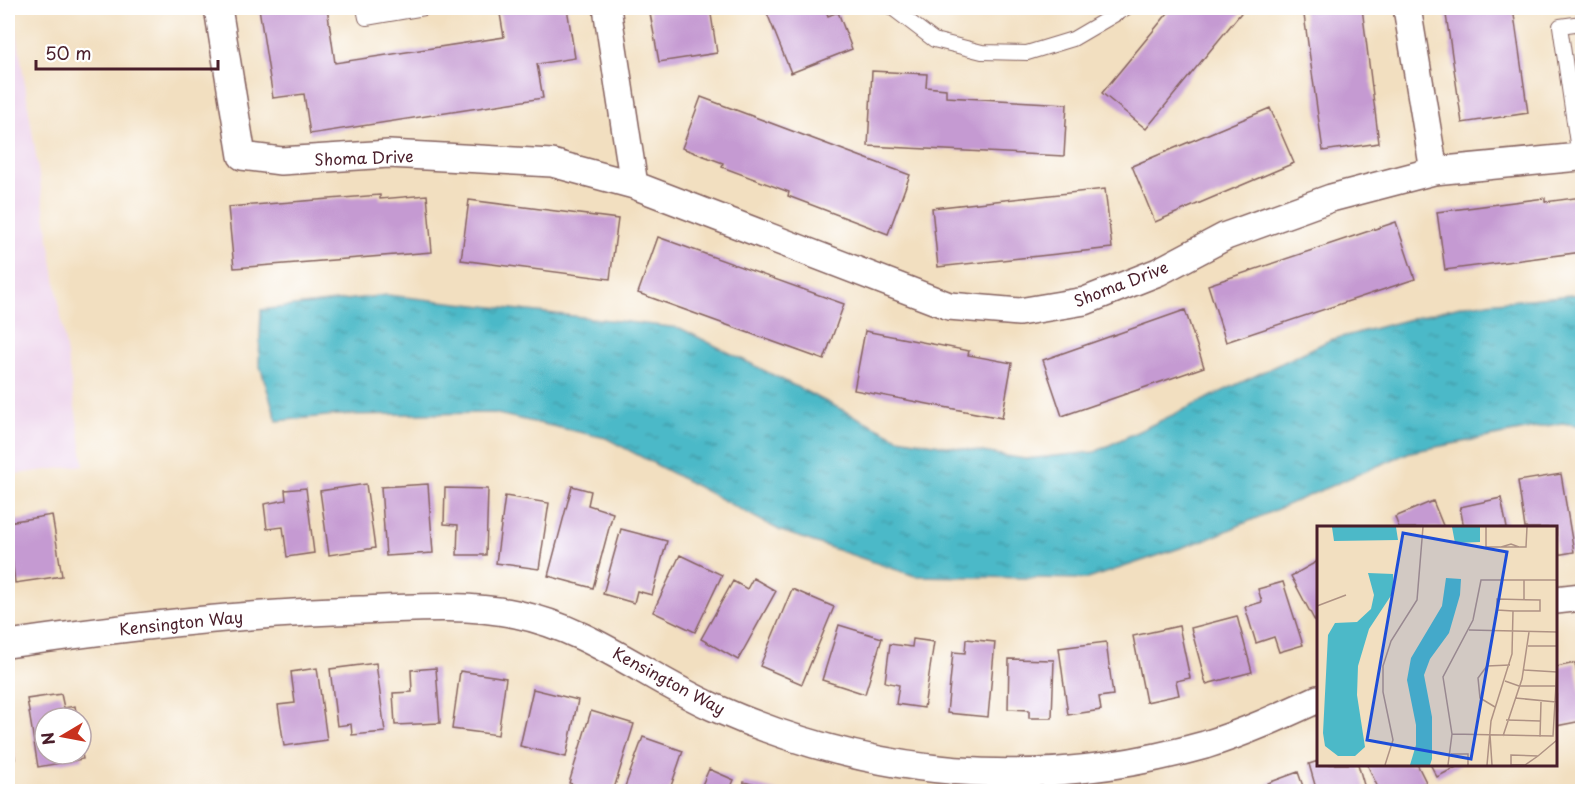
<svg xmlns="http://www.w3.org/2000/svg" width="1590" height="799" viewBox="0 0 1590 799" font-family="'Playpen Sans',sans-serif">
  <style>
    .built { fill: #ecd1ea }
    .water { fill: url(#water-ripples); stroke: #4b6c7a; stroke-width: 1.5 }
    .building { fill: #c59ad2 }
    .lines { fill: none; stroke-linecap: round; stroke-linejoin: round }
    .lane-casing { stroke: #85625f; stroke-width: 16 }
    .street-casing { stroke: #85625f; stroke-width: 30 }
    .lane { stroke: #fff; stroke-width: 14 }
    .street { stroke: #fff; stroke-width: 27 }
    .labels { text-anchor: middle; stroke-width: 4.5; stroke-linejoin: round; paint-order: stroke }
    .street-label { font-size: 16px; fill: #4a1f2b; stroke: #fff }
    .inset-road { fill: none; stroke: #af9284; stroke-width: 1.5 }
    .view { fill: #1d4ed8; fill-opacity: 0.15; stroke: #1d4ed8; stroke-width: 3 }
    .inset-edge { fill: none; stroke: #4a1f2b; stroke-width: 3 }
  </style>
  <defs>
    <pattern id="water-ripples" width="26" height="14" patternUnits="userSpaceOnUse" patternTransform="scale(1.5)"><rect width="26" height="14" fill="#4cb9c8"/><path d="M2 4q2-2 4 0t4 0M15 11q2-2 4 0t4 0" fill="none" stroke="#4196a3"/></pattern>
  </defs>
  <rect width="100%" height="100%" fill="#fff"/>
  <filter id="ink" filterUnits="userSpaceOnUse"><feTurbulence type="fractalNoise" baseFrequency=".0167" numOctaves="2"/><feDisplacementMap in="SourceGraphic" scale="12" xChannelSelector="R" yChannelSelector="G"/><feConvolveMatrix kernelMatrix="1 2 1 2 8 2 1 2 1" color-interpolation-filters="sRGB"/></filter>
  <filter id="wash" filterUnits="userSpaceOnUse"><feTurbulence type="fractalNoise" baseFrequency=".008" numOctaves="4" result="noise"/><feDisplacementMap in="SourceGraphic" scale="24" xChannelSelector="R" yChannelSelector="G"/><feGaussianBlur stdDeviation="1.35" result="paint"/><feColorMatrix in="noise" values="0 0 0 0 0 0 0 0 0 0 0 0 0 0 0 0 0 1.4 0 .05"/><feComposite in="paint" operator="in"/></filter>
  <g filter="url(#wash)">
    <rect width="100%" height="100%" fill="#f2dfc0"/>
    <path class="built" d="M8 8H13L84 465 8 475Z"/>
    <path class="water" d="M1582 294V426L1562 423 1410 452 1210 538 1088 579 915 576 781 531 606 438 493 413 336 415 277 421 259 363 261 310 387 295 680 328 898 438 1025 459 1095 452 1330 340 1464 305Z"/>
    <g id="blocks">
      <path class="building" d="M259 8H327L335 63 504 37 499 8H567L575 58 537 64 543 98 310 134 304 94 273 98Z
        M649 8H710L717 53 659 62Z
        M765 8H825L828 16 838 12 852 49 791 73Z
        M1172 8H1245L1146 129 1102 93Z
        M1303 8H1362L1379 143 1323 151Z
        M1445 8H1513L1528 113 1462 123Z
        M872 71 927 74 926 87 946 89V97L1067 104 1064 156 868 146Z
        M701 97 910 175 888 234 788 196 789 192 722 167 723 163 682 148Z
        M1270 108 1294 163 1155 222 1132 166Z
        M1105 189 1112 248 938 267 932 208Z
        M380 195V199L427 195 432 252 234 268 228 207Z
        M1582 197V252L1445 270 1437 212 1545 198V202Z
        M469 200 618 219 610 279 461 260Z
        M1396 222 1415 279 1226 342 1208 285Z
        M658 237 844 304 824 360 638 293Z
        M1185 310 1204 367 1062 416 1043 360Z
        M865 331 969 351 968 355 1012 363 1002 418 854 390Z
        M1561 474 1574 552 1556 555V528H1525L1518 481Z
        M366 484 375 548 329 555 320 491Z
        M428 484 433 553 386 556 381 487Z
        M572 486 591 491 588 505 613 513 593 588 548 576Z
        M306 488 314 553 287 557 283 527 267 529 264 504 286 500 285 490Z
        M445 488 488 489 486 555H457L458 525 444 524Z
        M505 496 549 503 539 569 496 563Z
        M1501 498 1507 528H1464L1460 507Z
        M1433 501 1444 528H1399L1395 517Z
        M52 515 62 576 15 583 8 522Z
        M621 529 667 541 652 595 637 591 634 603 603 594Z
        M680 555 722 575 695 632 653 612Z
        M1318 561V627L1291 576Z
        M753 578 776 591 738 660 701 639 733 581 747 589Z
        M1283 582 1303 645 1279 652 1274 637 1256 643 1245 607 1262 602 1258 589Z
        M792 589 834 607 802 684 760 666Z
        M1237 616 1252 672 1206 684 1191 628Z
        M839 625 882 638 865 694 822 680Z
        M1179 626 1190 678 1176 681 1179 695 1146 702 1133 636Z
        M913 639 934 642 924 708 896 704 899 685 885 682 890 644 912 647Z
        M966 639 995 642 988 717 947 713 953 652 965 653Z
        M1106 642 1113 695 1099 697 1101 710 1068 715 1059 648Z
        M1009 659 1054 660 1052 718H1029V710L1008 709Z
        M376 663 385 732 352 735 351 724 337 726 330 669Z
        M1575 663 1582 702V721L1556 726V667Z
        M317 668 327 740 284 746 278 705 295 703 291 672Z
        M436 668 440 723 395 725 393 693 412 692 411 670Z
        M460 671 506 678 498 735 452 729Z
        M533 689 578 700 566 757 520 746Z
        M61 694 64 708 75 706 77 718H45V754H82L83 759 38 767 27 699Z
        M591 711 634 724 613 792H596L569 783Z
        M8 715 15 759 8 760Z
        M643 737 683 751 669 792H623Z
        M1318 761V764H1358L1366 792H1317L1309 764Z
        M1367 764H1417L1426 782 1407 792H1380Z
        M1430 764H1462L1437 777Z
        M709 769 734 780 729 792H699Z
        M1298 772 1305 792H1271L1268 783Z
        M744 782 778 791V792H741Z"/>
    </g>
  </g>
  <g filter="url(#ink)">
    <use href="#blocks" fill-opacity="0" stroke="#85625f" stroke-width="1.5"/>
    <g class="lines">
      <defs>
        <path id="lane" d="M364 8 366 18 424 8
          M892 8 934 40 982 52 1027 53 1073 39 1126 8
          M1582 23 1560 26 1579 157H1582"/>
        <path id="street" d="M218 8 242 156 281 161 389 154 552 163 634 185 949 306 1019 312 1085 301 1158 272 1226 236 1331 198 1434 171 1579 157
          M607 8 634 185
          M1407 8 1434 171
          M1556 600 1582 597
          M8 644C124 627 242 613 360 610 412 608 465 604 516 614 590 629 646 677 713 707 874 778 1035 793 1205 745 1244 733 1281 716 1318 699"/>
      </defs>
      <use href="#lane" class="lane-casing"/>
      <use href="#street" class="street-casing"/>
      <use href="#lane" class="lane"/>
      <use href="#street" class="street"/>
    </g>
  </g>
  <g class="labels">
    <g class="street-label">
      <text transform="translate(364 158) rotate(-2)" y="6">Shoma Drive</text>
      <text transform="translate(1121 284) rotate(-21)" y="6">Shoma Drive</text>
      <text transform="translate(181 623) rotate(-6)" y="6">Kensington Way</text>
      <text transform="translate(669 681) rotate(28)" y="6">Kensington Way</text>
    </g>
  </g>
  <g transform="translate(1317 526)">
    <rect width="240" height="240" fill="#f2dfc0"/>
    <path d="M15 1H79L81 14 17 15ZM135 1H163V16L138 17ZM51 47 76 48 77 65 52 103 41 140 40 169 48 221 38 230H21L8 220 6 207 11 109 18 97 40 96 54 83 57 69ZM129 52 144 53 143 69 132 107 113 133 107 149 115 191V233L113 239H93L99 219V199L90 154 94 132 125 80Z" fill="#4cb9c8"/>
    <path class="inset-road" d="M169 1V21H209L210 1M184 21 194 18 202 21M207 73V54M0 80 29 69M152 104 240 106M211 120H240M207 144 240 146M188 155 202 160H240M198 172 239 176M178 181 163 172 161 152 170 140 193 139M189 194 223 195M135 208 236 210 240 142M173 209 175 239M186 210 205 153 212 106M223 211 224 176M134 228H151V239M221 230 194 229V239H208L221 230 240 214M68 239 76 214 66 166V140L74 115 100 74 106 1M131 239 135 208 126 151 156 94 164 54H240M170 239 174 195 195 128 196 85 180 84V73L223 74V85H196"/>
    <path class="view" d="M86 7 190 26 154 233 50 214Z"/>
    <rect width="240" height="240" class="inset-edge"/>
  </g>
  <rect width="1590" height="799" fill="none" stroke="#fff" stroke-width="30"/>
  <g transform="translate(63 736) rotate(260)"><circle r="28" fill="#ffffff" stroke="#b7a5aa" stroke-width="1.5"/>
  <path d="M0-4.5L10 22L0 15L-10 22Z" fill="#c8321e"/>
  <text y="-9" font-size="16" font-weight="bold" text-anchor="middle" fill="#4a1f2b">N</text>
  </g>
  <path d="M36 60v9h182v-9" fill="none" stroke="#4a1f2b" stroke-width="3"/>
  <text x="45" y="60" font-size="18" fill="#4a1f2b" stroke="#ffffff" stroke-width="4.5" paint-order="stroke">50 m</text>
</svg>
